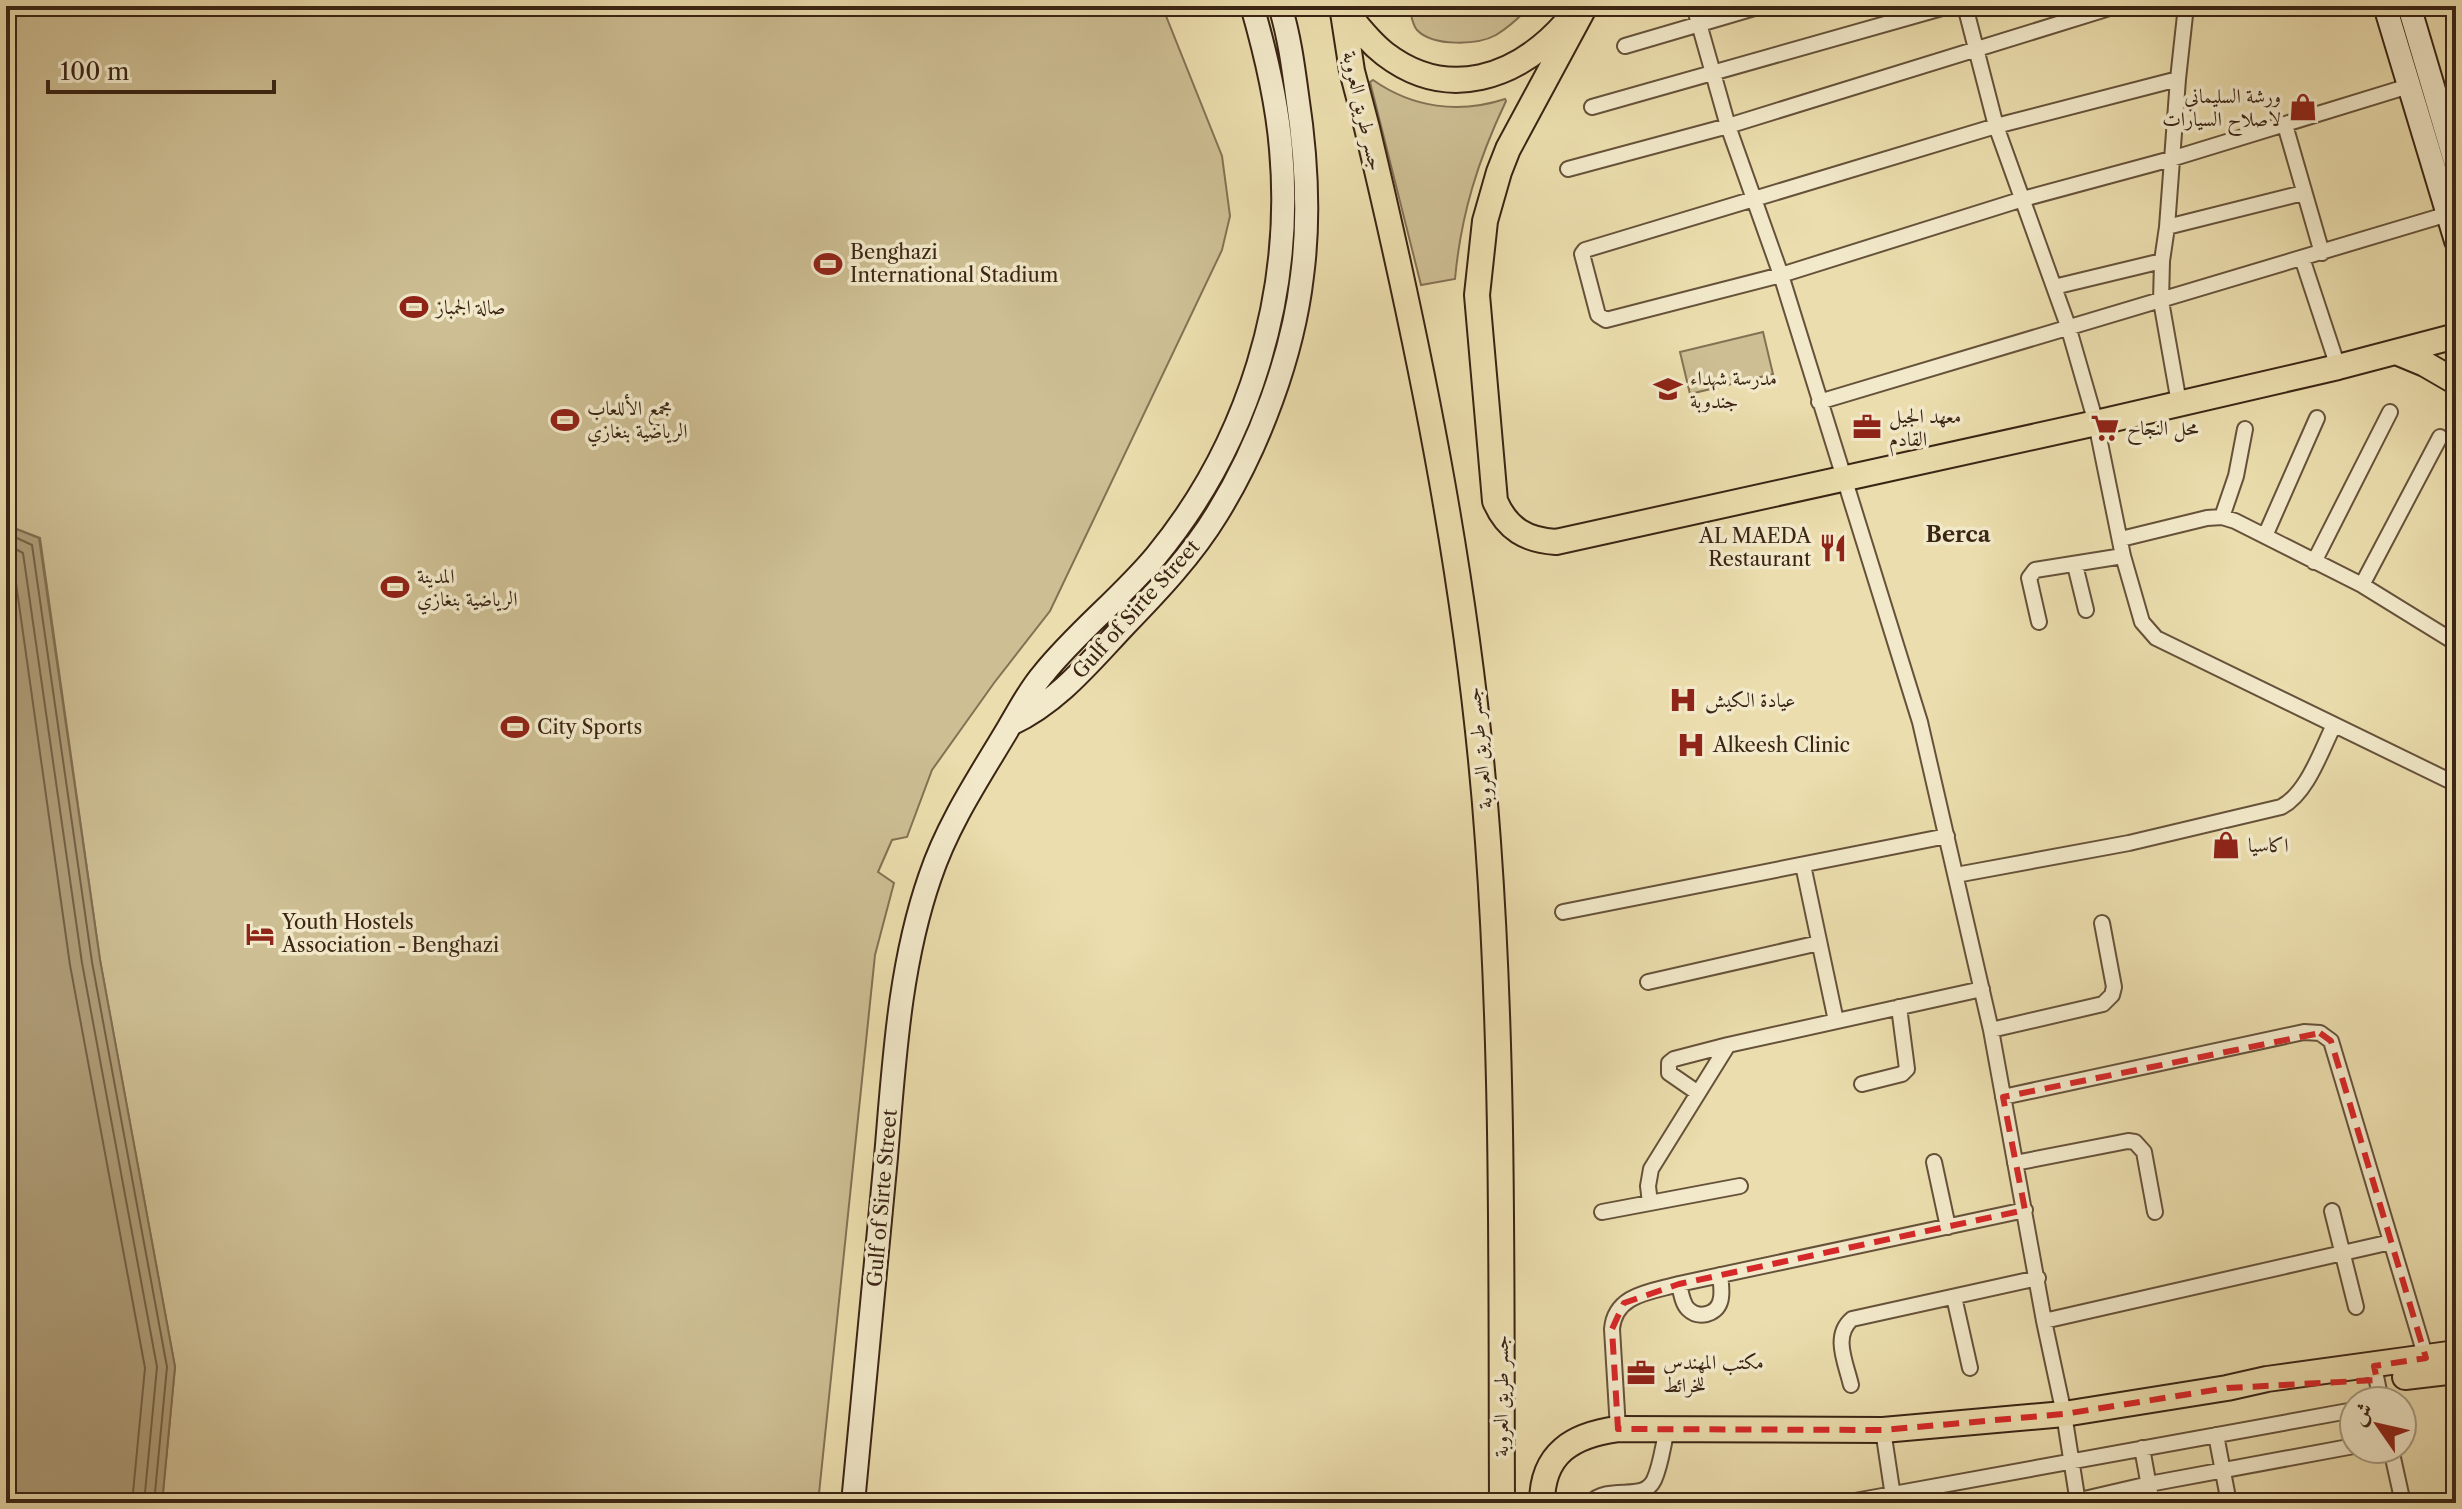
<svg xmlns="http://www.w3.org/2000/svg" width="2462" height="1509" viewBox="0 0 2462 1509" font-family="'Libre Caslon Text',Amiri,serif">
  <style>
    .green { fill: #cdbe93; stroke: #847154; stroke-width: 2 }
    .water { fill: #af9e79; stroke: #806d51; stroke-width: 2 }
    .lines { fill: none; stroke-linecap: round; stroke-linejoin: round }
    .shore { stroke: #746146; stroke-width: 2 }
    .minor-casing { stroke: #66523a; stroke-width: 18 }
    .secondary-casing { stroke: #3a2414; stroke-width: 26 }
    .trunk-casing { stroke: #3a2414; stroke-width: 28 }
    .minor { stroke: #f2e9ca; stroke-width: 14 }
    .secondary { stroke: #f2e9ca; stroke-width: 22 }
    .trunk { stroke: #ebddad; stroke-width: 24 }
    .marked { fill: none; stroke: #d62828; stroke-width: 6; stroke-dasharray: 16 10; stroke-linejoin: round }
    .labels { text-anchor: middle; stroke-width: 7; stroke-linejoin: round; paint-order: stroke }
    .poi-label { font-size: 20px; fill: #3a2414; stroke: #f2e9ca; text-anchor: start }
    .street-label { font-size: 20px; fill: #3a2414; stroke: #f2e9ca }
    .neighbourhood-label { font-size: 22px; font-weight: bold; fill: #3a2414; stroke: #f2e9ca }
  </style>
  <rect width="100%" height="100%" fill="#ebddad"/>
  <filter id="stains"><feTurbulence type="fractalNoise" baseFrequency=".0025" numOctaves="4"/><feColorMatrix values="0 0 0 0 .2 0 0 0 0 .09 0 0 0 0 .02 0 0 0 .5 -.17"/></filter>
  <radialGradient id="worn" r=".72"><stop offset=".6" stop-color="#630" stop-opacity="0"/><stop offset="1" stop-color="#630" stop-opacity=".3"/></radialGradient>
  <path class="green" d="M6 6H1162L1222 156 1230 216 1222 250 1050 611 994 683 932 770 907 837 892 840 878 872 894 883 875 955 818 1503H162L175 1367 100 960 40 538 6 525Z
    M1409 6H1530C1520 17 1509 27 1496 35 1478 45 1433 47 1417 30 1412 25 1411 13 1409 6Z
    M1373 80C1413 108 1459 114 1505 99L1506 101C1478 160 1461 214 1455 279L1421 285 1370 82Z
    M1763 332 1773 374 1690 394 1680 352Z"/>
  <path class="water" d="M6 525 39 538 100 960 175 1367 162 1503H6Z"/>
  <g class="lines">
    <path class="shore" d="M6 533 32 545 92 962 167 1367 154 1503
      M6 544 23 553 82 963 157 1367 144 1503
      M6 557 13 562 70 965 145 1368 132 1503"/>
    <defs>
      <path id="minor" d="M1694 6 1728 126 1781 275 1920 722 1991 1030 2044 1321 2064 1414 2078 1503
        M1965 6 1996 126 2068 326 2096 423 2123 556 2142 622 2156 638 2456 784
        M1625 46 1761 6
        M2178 79 1996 126 1585 250 1582 254 1598 315 1606 320 1781 275 2023 199 2171 159 2409 86
        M1592 107 1949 6
        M2285 125 2322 253
        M1568 169 1728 126 2116 6
        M2167 227 2303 193
        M2302 258 2338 367
        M2054 287 2162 261
        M1819 402 2448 214
        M2179 403 2161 301 2162 261 2167 227 2178 79 2186 6
        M2222 517 2236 476 2245 429
        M2265 536 2317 418
        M2121 539 2207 518 2222 517 2235 521 2362 585 2456 643
        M2314 562 2390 412
        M2075 565 2086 610
        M2362 585 2440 437
        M2039 622 2029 578 2035 570 2123 556
        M1803 865 1836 1021
        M1956 875 2129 843 2281 807C2307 794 2321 751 2334 725
        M1563 912 1947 836
        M1648 982 1819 943
        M1991 1030 2103 1004 2112 995 2114 987 2102 923
        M1862 1084 1902 1074 1907 1069 1899 1007
        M1698 1093 1669 1073V1063L1674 1059 1728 1045 1982 989
        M2003 1097 2304 1032 2320 1033 2331 1041 2426 1358
        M1934 1162 1948 1227
        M2015 1163 2128 1141 2135 1142 2144 1152 2155 1212
        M1650 1203 1648 1186 1651 1169 1728 1045
        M2332 1211 2356 1307
        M1602 1212 1740 1186
        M1679 1284C1681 1292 1682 1303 1688 1309 1698 1319 1716 1315 1720 1302 1723 1294 1721 1284 1720 1275
        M1954 1297 1970 1368
        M2044 1321 2391 1242
        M2374 1366 2381 1401
        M1851 1385C1846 1363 1832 1336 1852 1319L2038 1278
        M1618 1429 1612 1329C1615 1294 1651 1292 1679 1284L2025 1210
        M1883 1430 1894 1503
        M2216 1435 2229 1503
        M2142 1448 2152 1503
        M2391 1449 2403 1503
        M1590 1503C1610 1483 1643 1503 1654 1480 1661 1465 1663 1445 1667 1429
        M1844 1503 2354 1410
        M2067 1503 2149 1484 2354 1446"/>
      <path id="secondary" d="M2385 6 2456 241
        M2409 6 2456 164
        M1011 724C1058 702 1090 662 1125 625 1158 591 1192 555 1217 514 1259 446 1293 355 1302 276 1310 216 1306 154 1297 95 1293 65 1289 35 1280 6
        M853 1503C864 1388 875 1272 886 1157 894 1064 899 966 930 877 948 823 980 776 1009 727 1020 709 1029 690 1044 673 1078 631 1121 598 1156 556 1249 443 1294 294 1281 149 1277 101 1265 51 1252 6"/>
      <path id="trunk" d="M1342 6 1352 71 1367 128C1423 362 1471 601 1488 842 1504 1062 1501 1283 1502 1503
        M1585 6 1508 149 1499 172 1485 221 1477 295 1495 501C1507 529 1526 540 1556 542L2096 423 2338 367 2456 336
        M1343 8C1356 24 1368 41 1385 54 1448 102 1517 78 1566 23
        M2396 352 2425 364 2456 382
        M2405 1377 2456 1371
        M1542 1503C1542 1453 1573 1435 1618 1429L1883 1430 2064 1414 2227 1388 2267 1379 2456 1353"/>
    </defs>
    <use href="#minor" class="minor-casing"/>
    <use href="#secondary" class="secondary-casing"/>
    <use href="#trunk" class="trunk-casing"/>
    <use href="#minor" class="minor"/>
    <use href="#secondary" class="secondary"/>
    <use href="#trunk" class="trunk"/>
  </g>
  <path class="marked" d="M2320 1033 2331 1041 2426 1358 2374 1366 2377 1380 2227 1388 2064 1414 1883 1430 1618 1429 1612 1329 1624 1303 1679 1284 2025 1210 2003 1097Z"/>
  <defs>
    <symbol id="shop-bare" viewBox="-9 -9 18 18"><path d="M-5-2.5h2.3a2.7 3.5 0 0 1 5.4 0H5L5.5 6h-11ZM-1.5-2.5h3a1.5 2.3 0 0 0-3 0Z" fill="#8f2418" stroke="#f2e9ca" stroke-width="2.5" paint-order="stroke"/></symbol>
    <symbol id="stadium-bare" viewBox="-9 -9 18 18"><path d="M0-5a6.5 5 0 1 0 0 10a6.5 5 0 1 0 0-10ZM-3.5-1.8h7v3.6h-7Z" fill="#8f2418" stroke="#f2e9ca" stroke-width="2.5" paint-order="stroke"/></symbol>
    <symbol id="school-bare" viewBox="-9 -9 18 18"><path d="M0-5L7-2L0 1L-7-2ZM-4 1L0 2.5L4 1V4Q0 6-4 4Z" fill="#8f2418" stroke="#f2e9ca" stroke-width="2.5" paint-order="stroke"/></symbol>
    <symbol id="office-bare" viewBox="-9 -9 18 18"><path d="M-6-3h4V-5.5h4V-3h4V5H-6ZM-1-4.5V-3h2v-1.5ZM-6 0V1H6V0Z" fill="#8f2418" stroke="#f2e9ca" stroke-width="2.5" paint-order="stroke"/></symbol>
    <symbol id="supermarket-bare" viewBox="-9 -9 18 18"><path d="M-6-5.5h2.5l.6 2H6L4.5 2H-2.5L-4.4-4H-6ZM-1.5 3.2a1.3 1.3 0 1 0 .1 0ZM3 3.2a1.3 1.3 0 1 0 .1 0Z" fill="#8f2418" stroke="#f2e9ca" stroke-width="2.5" paint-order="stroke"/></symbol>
    <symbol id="restaurant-bare" viewBox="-9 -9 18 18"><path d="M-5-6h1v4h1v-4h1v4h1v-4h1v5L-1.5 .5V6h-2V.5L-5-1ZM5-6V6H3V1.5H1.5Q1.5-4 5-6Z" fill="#8f2418" stroke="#f2e9ca" stroke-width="2.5" paint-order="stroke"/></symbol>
    <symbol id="hospital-bare" viewBox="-9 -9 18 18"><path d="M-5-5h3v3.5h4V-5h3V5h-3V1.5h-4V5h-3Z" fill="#8f2418" stroke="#f2e9ca" stroke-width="2.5" paint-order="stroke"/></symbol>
    <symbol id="hotel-bare" viewBox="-9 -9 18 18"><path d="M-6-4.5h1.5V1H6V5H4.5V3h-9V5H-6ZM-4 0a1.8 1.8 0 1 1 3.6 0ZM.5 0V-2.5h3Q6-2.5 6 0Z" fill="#8f2418" stroke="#f2e9ca" stroke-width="2.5" paint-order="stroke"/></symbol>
  </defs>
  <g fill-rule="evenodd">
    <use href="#shop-bare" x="2283" y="87" width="40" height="40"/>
    <use href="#stadium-bare" x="808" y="244" width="40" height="40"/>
    <use href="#stadium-bare" x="394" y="287" width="40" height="40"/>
    <use href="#school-bare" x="1648" y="369" width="40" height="40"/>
    <use href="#stadium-bare" x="545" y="400" width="40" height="40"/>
    <use href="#office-bare" x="1847" y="407" width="40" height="40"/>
    <use href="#supermarket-bare" x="2085" y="408" width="40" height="40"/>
    <use href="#restaurant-bare" x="1813" y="528" width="40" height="40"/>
    <use href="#stadium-bare" x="375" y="567" width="40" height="40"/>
    <use href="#hospital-bare" x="1663" y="680" width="40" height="40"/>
    <use href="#stadium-bare" x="495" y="707" width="40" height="40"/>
    <use href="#hospital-bare" x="1671" y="725" width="40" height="40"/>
    <use href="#shop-bare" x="2206" y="825" width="40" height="40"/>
    <use href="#hotel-bare" x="240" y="914" width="40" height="40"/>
    <use href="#office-bare" x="1621" y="1353" width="40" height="40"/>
  </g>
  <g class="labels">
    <g class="poi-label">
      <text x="2281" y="103" text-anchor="end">ورشة السليماني<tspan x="2281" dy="23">لاصلاح السيارات</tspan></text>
      <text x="850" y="259">Benghazi<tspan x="850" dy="23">International Stadium</tspan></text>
      <text x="436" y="314">صالة الجمباز</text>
      <text x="1690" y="385">مدرسة شهداء<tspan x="1690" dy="23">جندوبة</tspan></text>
      <text x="587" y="415">مجمع الأللعاب<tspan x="587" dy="23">الرياضية بنغازي</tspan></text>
      <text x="1889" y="423">معهد الجيل<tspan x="1889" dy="23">القادم</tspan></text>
      <text x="2127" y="435">محل النجاح</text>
      <text x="1811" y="543" text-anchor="end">AL MAEDA<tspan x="1811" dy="23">Restaurant</tspan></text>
      <text x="417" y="583">المدينة<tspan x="417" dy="23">الرياضية بنغازي</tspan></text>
      <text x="1705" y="707">عيادة الكيش</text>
      <text x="537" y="734">City Sports</text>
      <text x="1713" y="752">Alkeesh Clinic</text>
      <text x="2248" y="852">اكاسيا</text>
      <text x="282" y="929">Youth Hostels<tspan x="282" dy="23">Association - Benghazi</tspan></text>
      <text x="1663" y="1369">مكتب المهندس<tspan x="1663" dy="23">للخرائط</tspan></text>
    </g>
    <g class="street-label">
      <text transform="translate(1363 111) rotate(77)" y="7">جسر طريق العروبة</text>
      <text transform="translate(1136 609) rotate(-48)" y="7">Gulf of Sirte Street</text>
      <text transform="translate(1479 748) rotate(-96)" y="7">جسر طريق العروبة</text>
      <text transform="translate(882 1198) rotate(-85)" y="7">Gulf of Sirte Street</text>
      <text transform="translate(1501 1396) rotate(-90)" y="7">جسر طريق العروبة</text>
    </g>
    <g class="neighbourhood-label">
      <text x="1958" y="542">Berca</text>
    </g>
  </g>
  <rect width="2462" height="1509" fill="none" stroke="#ebddad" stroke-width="32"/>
  <rect x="8" y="8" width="2446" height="1493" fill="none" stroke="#3a2414" stroke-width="4"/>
  <rect x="16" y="16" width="2430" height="1477" fill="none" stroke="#3a2414" stroke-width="2"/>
  <g transform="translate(2378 1425) rotate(304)"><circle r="38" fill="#f2e9ca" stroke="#a89a81" stroke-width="2"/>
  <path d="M0-6L14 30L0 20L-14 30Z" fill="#8f2418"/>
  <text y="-12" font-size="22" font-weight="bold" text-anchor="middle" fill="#3a2414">ش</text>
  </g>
  <path d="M48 80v12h226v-12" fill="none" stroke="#3a2414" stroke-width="4"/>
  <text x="60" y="80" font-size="24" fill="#3a2414" stroke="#f2e9ca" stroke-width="6" paint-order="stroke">100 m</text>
  <rect width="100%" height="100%" filter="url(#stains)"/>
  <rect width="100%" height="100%" fill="url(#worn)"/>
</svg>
